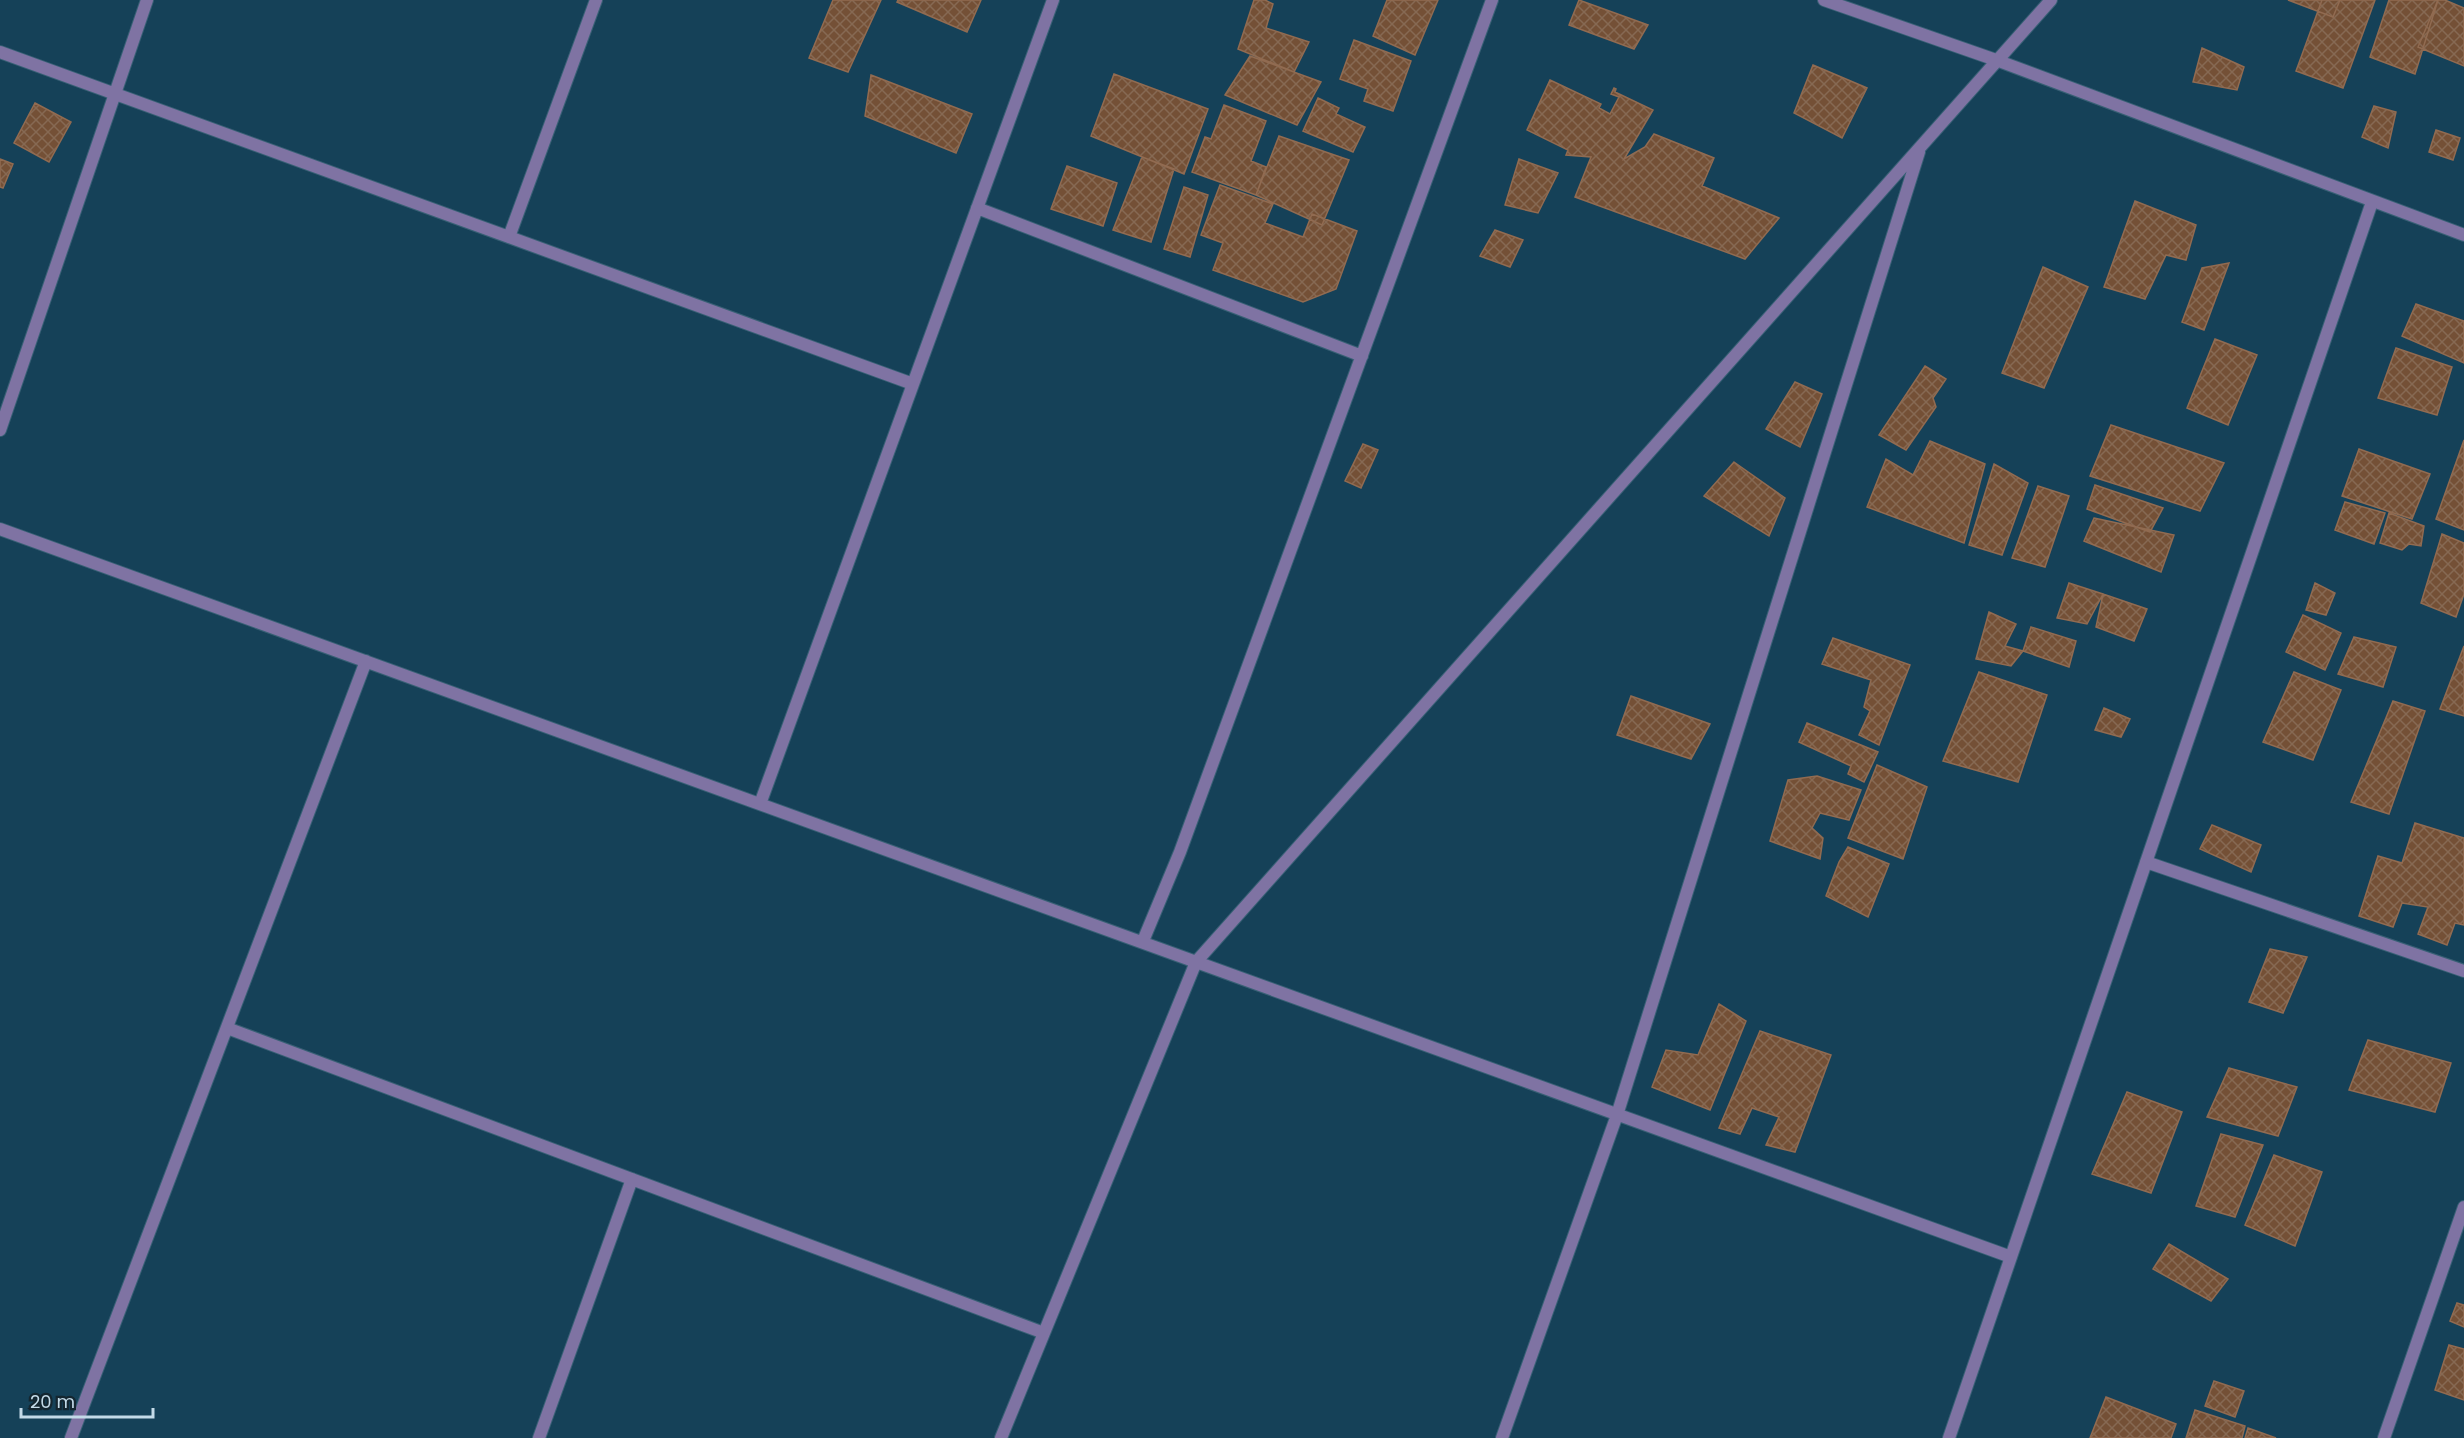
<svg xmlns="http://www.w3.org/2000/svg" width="2464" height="1438" viewBox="0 0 2464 1438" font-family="Poppins,sans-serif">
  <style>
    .building { fill: url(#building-cross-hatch); stroke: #916b51; stroke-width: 1.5 }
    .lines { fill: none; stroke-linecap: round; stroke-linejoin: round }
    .minor-casing { stroke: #386075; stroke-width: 14 }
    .minor { stroke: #7f73a3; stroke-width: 12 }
  </style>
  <defs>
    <pattern id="building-cross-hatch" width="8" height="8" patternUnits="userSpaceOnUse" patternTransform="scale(1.5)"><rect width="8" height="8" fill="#745036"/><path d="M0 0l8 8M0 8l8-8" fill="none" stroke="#866953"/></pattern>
  </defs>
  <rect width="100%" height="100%" fill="#154158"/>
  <path class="building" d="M833 0H881L848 72 809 58Z
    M898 0H981L967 32 897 2Z
    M1254 0H1265L1273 4 1266 28 1309 42 1294 72 1238 49Z
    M1387 0H1438L1415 55 1373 36Z
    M1579 0 1648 25 1634 49 1569 25Z
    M2288 0H2340L2333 17Z
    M2322 0H2375L2343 88 2296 71Z
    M2389 0H2438L2415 74 2370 57Z
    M2438 0H2445L2464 8V66L2418 47Z
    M1354 40 1411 61 1393 111 1364 101 1368 89 1340 79Z
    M2202 48 2244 67 2237 90 2193 82Z
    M1250 56 1321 82 1297 125 1225 95Z
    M1813 65 1867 88 1842 138 1794 113Z
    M1114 74 1208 109 1184 174 1091 136Z
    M871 75 972 114 956 153 865 116Z
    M1550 80 1601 104 1599 108 1610 114 1619 97 1611 94 1614 88 1616 89 1615 92 1653 110 1624 159 1645 147 1654 134 1714 158 1702 186 1779 218 1745 259 1575 197 1591 157 1566 155 1568 150 1527 130Z
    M1318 98 1339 108 1336 114 1365 127 1353 152 1303 131Z
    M35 103 71 122 49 162 14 143Z
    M1224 105 1266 121 1251 161 1266 167 1256 195 1192 172 1205 137 1211 139Z
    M2374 106 2396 112 2388 148 2362 137Z
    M2436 130 2460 138 2453 160 2429 152Z
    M1279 136 1349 160 1322 225 1256 195Z
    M1142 157 1174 169 1151 242 1113 230Z
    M0 159 13 164 3 188 0 187Z
    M1519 159 1558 173 1538 213 1505 205Z
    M1067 166 1117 183 1103 226 1051 209Z
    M1220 185 1273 204 1265 223 1303 237 1312 214 1357 231 1336 289 1303 302 1213 270 1223 243 1201 235Z
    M1184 187 1208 195 1190 257 1164 249Z
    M2135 201 2196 225 2186 260 2166 255 2145 299 2104 287Z
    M1495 230 1523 240 1510 267 1480 256Z
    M2229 263 2204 330 2182 322 2202 268Z
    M2043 267 2088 287 2044 388 2002 373Z
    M2416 304 2464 321V363L2402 336Z
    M2215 339 2257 355 2228 425 2187 408Z
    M2396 348 2452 367 2437 415 2378 398Z
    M1925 366 1946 379 1933 398 1936 407 1906 450 1879 435Z
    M1795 382 1822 394 1800 447 1766 429Z
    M2111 425 2224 463 2200 511 2090 476Z
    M2464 440V530L2436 519Z
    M1930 441 1985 464 1964 543 1867 507 1886 459 1913 475Z
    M1363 444 1378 450 1361 488 1345 481Z
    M2359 449 2430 474 2412 519 2342 496Z
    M1734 462 1785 498 1769 536 1704 496Z
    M1994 464 2028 483 2002 555 1969 545Z
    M2095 485 2163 508 2150 532 2087 509Z
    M2038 486 2069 496 2045 567 2012 558Z
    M2345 502 2385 513 2374 544 2335 530Z
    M2389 513 2424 526 2421 546 2409 544 2402 550 2380 543Z
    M2094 518 2174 535 2161 572 2084 541Z
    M2442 534 2464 543V594L2456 617 2421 603Z
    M2069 583 2103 594 2087 624 2057 618Z
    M2315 583 2335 593 2326 615 2306 610Z
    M2103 594 2147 609 2134 641 2096 627Z
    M1989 612 2016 624 2005 646 2023 651 2011 666 1976 659Z
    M2303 615 2341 633 2325 670 2286 652Z
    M2031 627 2076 641 2069 667 2023 651Z
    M2354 637 2396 647 2383 687 2338 674Z
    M1833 638 1910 665 1879 745 1859 735 1870 711 1864 707 1871 680 1822 664Z
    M2464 646V716L2440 709Z
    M1979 672 2047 695 2018 782 1943 761Z
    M2294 672 2341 690 2313 760 2263 742Z
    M1631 696 1710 724 1691 759 1617 735Z
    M2393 701 2425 711 2389 814 2351 802Z
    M2104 708 2130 719 2121 737 2095 730Z
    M1807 723 1878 752 1864 782 1848 774 1851 766 1799 742Z
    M1877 765 1927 787 1903 859 1848 838Z
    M1817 776 1861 790 1849 820 1820 813 1812 828 1823 838 1820 859 1770 841 1788 780Z
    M2415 823 2464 838V925L2455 923 2447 945 2418 934 2428 907 2402 903 2393 927 2359 916 2378 856 2402 863Z
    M2212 825 2261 845 2251 872 2200 849Z
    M1848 847 1889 864 1868 917 1826 896 1839 862Z
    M2270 949 2307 957 2283 1013 2249 1002Z
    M1719 1004 1746 1021 1710 1110 1652 1087 1666 1050 1698 1055Z
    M1760 1031 1831 1055 1795 1152 1766 1145 1779 1117 1752 1108 1740 1134 1719 1128Z
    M2368 1040 2451 1063 2435 1112 2349 1090Z
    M2229 1068 2297 1087 2278 1136 2207 1117Z
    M2127 1092 2182 1112 2151 1193 2092 1174Z
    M2221 1134 2263 1145 2235 1217 2196 1206Z
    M2274 1155 2322 1172 2295 1246 2245 1225Z
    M2169 1244 2228 1279 2211 1301 2153 1269Z
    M2457 1303 2464 1305V1327L2450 1321Z
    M2449 1345 2464 1349V1400L2435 1390Z
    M2214 1381 2244 1391 2235 1417 2205 1406Z
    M2106 1397 2176 1424 2171 1438H2090Z
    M2195 1410 2245 1426 2242 1438H2186Z
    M2248 1428 2276 1438H2245Z"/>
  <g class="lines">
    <defs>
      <path id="minor" d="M1824 0 1996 60 2464 235
        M0 52 913 384
        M977 208 1362 356
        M509 237 596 0
        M0 430 147 0
        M0 529 2011 1257
        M760 804 1053 0
        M2146 862 2464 971
        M1143 941 1180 852 1492 0
        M227 1028 1044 1333
        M71 1438 366 661
        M539 1438 632 1179
        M1001 1438 1196 962 2051 0
        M1502 1438 1617 1115 1919 152
        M1949 1438 2372 202
        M2384 1438 2464 1207"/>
    </defs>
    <use href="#minor" class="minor-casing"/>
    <use href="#minor" class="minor"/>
  </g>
  <path d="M21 1408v9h132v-9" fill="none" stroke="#c3dae8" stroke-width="3"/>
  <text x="30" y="1408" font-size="18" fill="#c3dae8" stroke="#142630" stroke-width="4.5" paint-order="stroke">20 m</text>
</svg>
